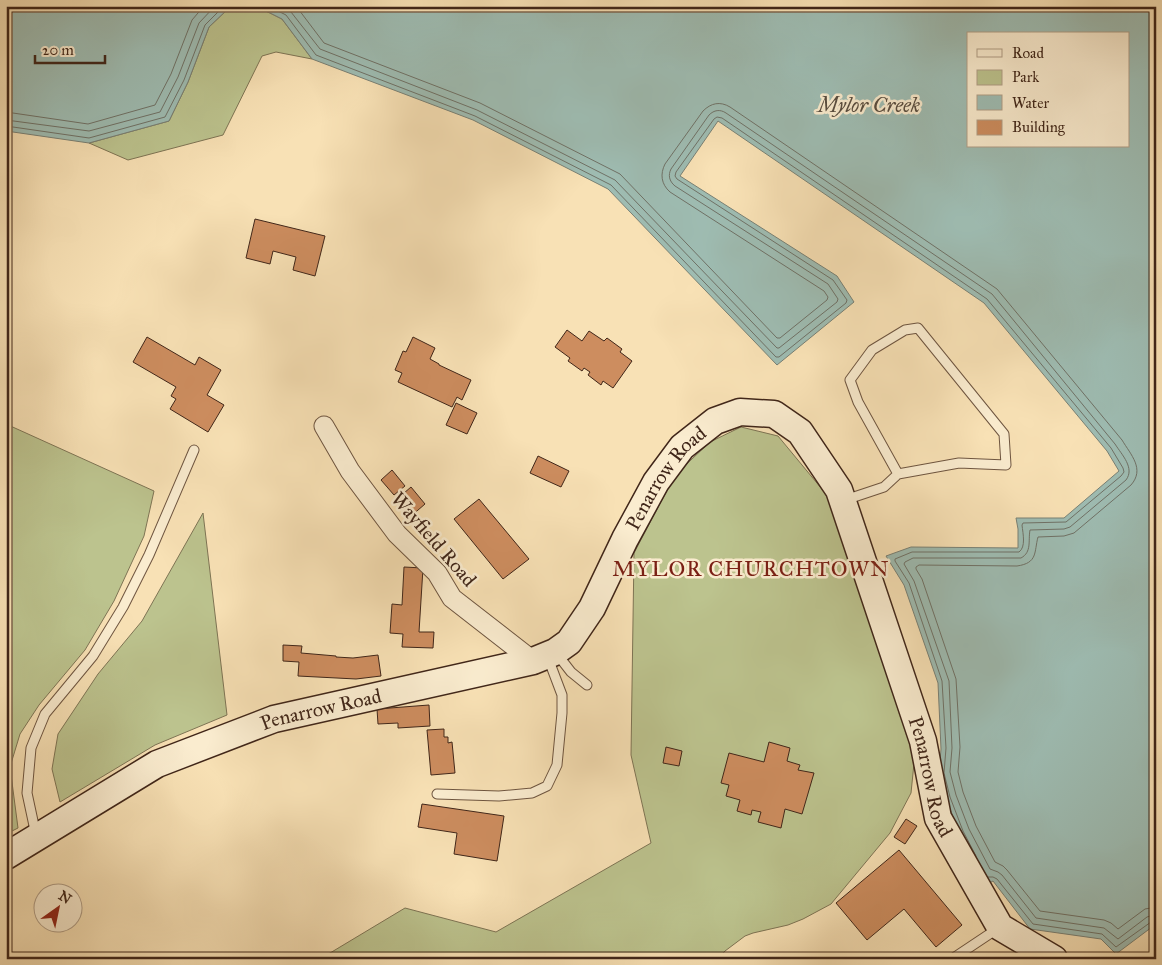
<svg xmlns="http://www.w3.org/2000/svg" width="1162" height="965" viewBox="0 0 1162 965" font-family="'IM FELL Great Primer',serif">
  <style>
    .green { fill: #bcc38e; stroke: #7e7454 }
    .water { fill: #9ebcb2; stroke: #788075; fill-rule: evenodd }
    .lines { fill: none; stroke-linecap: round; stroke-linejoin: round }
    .shore { stroke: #6f7166; stroke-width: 1 }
    .building { fill: #cd8d5f; stroke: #402619 }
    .lane-casing { stroke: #6e5540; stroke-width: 11 }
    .street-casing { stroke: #6e5540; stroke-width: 21 }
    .secondary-casing { stroke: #402619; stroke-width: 29 }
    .lane { stroke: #faeccf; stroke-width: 9 }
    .street { stroke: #faeccf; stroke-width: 19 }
    .secondary { stroke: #faeccf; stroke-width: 26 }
    .labels { text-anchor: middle; stroke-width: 5; stroke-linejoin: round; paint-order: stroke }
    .street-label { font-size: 20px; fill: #402619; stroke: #faeccf }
    .water-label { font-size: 21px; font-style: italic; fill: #584c3f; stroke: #faeccf }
    .quarter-label { font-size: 22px; letter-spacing: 1px; fill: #7a1f14; stroke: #faeccf }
  </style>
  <rect width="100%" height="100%" fill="#f8e1b5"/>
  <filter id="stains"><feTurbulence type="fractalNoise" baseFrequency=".004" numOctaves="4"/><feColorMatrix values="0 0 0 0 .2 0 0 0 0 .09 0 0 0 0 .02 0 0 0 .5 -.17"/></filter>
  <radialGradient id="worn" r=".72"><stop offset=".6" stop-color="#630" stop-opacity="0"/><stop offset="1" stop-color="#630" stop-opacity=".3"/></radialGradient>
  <path class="green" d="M231 6H256L282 19 312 59 276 52 262 56 223 135 128 160 89 143 169 121 188 82 209 27Z
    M6 424 154 491 144 536 114 601 85 650 39 705 20 734 10 767 18 828 6 834Z
    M741 427 778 436 826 494 916 744 911 793 890 833 831 904 803 919 788 925 753 933 745 936 725 951 718 959H320L405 908 496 932 651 843 631 755 634 553 675 475 710 442Z
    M203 513 227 715 155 745 60 802 52 769 58 734 98 674 142 621Z"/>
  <path class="water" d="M6 6H231L209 27 188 82 169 121 89 143 6 131Z
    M256 6H1156V924L1116 954 1101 939 1030 929 993 881 986 885 959 833 946 798 939 773 941 749 938 683 904 585 886 556 911 547 1018 548V529L1016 518H1064L1119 471 1107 451 984 303 718 121 680 176 837 276 854 302 777 365 608 189 473 120 312 59 282 19ZM968 34H1128V146H968Z"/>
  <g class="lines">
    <path class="shore" d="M268 6 286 15 316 55 475 116 611 185 776 357H779L846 303 847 300 833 280 677 179 675 176 676 172 714 119 717 117 722 118 987 299 1111 448 1123 468 1124 472 1121 476 1066 522 1023 523 1022 525C1023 534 1026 547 1019 552H912L895 559V561L909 583 942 681 946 748 944 773 950 797 963 831 976 856
      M283 6 291 12 320 49 477 110 615 180 777 348H779L837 302 838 299 828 284 675 186C669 181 668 175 671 169L709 115C714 110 720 109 726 113L992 294 1115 444C1122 455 1135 468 1126 480L1070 527 1064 529 1030 530C1028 541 1032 552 1021 558H913L905 562 904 564 914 581 949 681 952 748 950 772 956 795 969 829 990 869 998 872 1002 875 1036 918 1104 928 1118 939 1147 917 1156 914
      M296 6 324 43 480 103 620 174 777 338H780L827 300 828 297 824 291 670 192C661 184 660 174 665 164L703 111C711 103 720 101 730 107L997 289 1122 440C1131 455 1145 469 1131 485L1074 533 1064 536 1038 537C1034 552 1038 563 1017 566L919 565 916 567V569L922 579 956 679 960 747 958 772 963 792 976 826 995 862 1003 866 1007 870 1040 911 1104 920 1111 923 1118 929 1145 909 1156 907
      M6 112 88 124 155 105 171 74 192 20 204 6
      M6 120 89 131 160 112 178 77 199 23 215 6
      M6 126 89 138 165 117 184 80 205 25 224 6
      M988 877H993L997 879 1033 924 1102 934 1116 947 1151 922 1156 921"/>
  </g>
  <path class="building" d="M255 219 325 236 315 276 293 270 296 257 273 251 270 264 246 258Z
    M567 330 582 341 589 331 604 341 607 338 622 349 620 352 632 361 613 388 603 381 601 385 588 375 590 372 584 368 582 371 568 361 570 358 555 347Z
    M147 337 195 365 199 357 221 370 207 395 224 405 208 432 170 409 176 399 171 396 176 387 133 362Z
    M413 337 435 348 430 359 439 364V365L471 380 462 400 457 397 452 407 398 382 402 373 395 370 403 351 406 352Z
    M456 403 477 413 467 434 446 425Z
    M538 456 569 471 561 487 530 473Z
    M392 470 405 486 394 495 381 480Z
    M411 487 425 504 410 517 396 500Z
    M479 499 529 559 503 579 454 519Z
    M404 567 423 568 419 632H434L433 648 402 647 403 634 390 633 392 604 402 605Z
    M283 645 302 646 301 653 336 656V657L353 658 378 655 381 676 356 679 298 676 299 662 283 661Z
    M429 705 430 726 398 728V723L378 724 377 709Z
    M444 729V737H448V743L452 742 455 773 431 775 427 730Z
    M769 742 790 748 787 761 800 765 798 770 814 773 802 814 785 809 781 828 758 822 761 812 752 810 751 815 737 811 740 800 726 796 729 785 721 783 729 753 764 762Z
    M666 747 682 751 679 766 663 763Z
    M422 804 504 816 497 861 454 854 457 833 418 827Z
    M906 819 917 826 905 844 894 837Z
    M899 850 962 925 936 947 904 909 867 940 836 903Z"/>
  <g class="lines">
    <defs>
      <path id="lane" d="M845 500 884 487 898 474 959 463 1006 465 1004 434 918 328 905 330 872 350 850 380 858 402 898 474
        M557 654 571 672 587 685
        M437 794 499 796 532 793 547 786 557 765 562 713V695L548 658
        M36 835 27 793 31 748 45 714 93 656 123 607 149 555 194 450
        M952 959 997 929"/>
      <path id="street" d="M324 426 350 471 397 534 437 573 452 598 533 661"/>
      <g id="secondary">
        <path id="s1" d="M6 856 157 764 274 719 533 661 555 652 569 642 592 608 625 539 656 482 682 447 715 421 740 412 774 414 800 432 839 490 923 741 938 818 1000 927 1054 959"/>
      </g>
    </defs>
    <use href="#lane" class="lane-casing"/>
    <use href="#street" class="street-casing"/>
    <use href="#secondary" class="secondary-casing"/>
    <use href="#lane" class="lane"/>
    <use href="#street" class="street"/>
    <use href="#secondary" class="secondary"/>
  </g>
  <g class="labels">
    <g class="street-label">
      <text dy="7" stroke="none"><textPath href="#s1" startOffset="800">Penarrow Road</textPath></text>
      <text transform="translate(434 539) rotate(49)" y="7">Wayfield Road</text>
      <text dy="7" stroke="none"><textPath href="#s1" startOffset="350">Penarrow Road</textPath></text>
      <text dy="7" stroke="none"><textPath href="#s1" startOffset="1340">Penarrow Road</textPath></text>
    </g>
    <g class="water-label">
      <text x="869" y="112">Mylor Creek</text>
    </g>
    <g class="quarter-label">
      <text x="751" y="576">MYLOR CHURCHTOWN</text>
    </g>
  </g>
  <rect width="1162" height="965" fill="none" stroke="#f8e1b5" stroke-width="25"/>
  <rect x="8" y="8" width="1147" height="950" fill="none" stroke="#402619" stroke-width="2.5"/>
  <rect x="12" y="12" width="1137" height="940" fill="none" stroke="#402619"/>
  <rect x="967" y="32" width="162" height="115" fill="#faeccf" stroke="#b09d86"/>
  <rect x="977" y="49" width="25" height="8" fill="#faeccf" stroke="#b09d86"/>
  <text x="1012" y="58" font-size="15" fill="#402619">Road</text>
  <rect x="977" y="70" width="25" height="15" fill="#bcc38e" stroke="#b09d86"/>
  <text x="1012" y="82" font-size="15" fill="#402619">Park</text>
  <rect x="977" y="95" width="25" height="15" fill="#9ebcb2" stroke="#b09d86"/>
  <text x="1012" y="108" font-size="15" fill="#402619">Water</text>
  <rect x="977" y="120" width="25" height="15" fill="#cd8d5f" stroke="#b09d86"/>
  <text x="1012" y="132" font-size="15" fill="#402619">Building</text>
  <g transform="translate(58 908) rotate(33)"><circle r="24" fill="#faeccf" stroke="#b09d86"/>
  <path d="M0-4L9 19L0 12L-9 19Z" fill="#8f2418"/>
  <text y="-8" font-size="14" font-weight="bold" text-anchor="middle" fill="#402619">N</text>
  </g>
  <path d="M35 55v8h70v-8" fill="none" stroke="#402619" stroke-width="2.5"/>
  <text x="42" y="55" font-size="15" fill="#402619" stroke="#faeccf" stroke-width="4" paint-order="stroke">20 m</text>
  <rect width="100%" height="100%" filter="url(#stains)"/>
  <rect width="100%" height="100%" fill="url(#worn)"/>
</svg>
